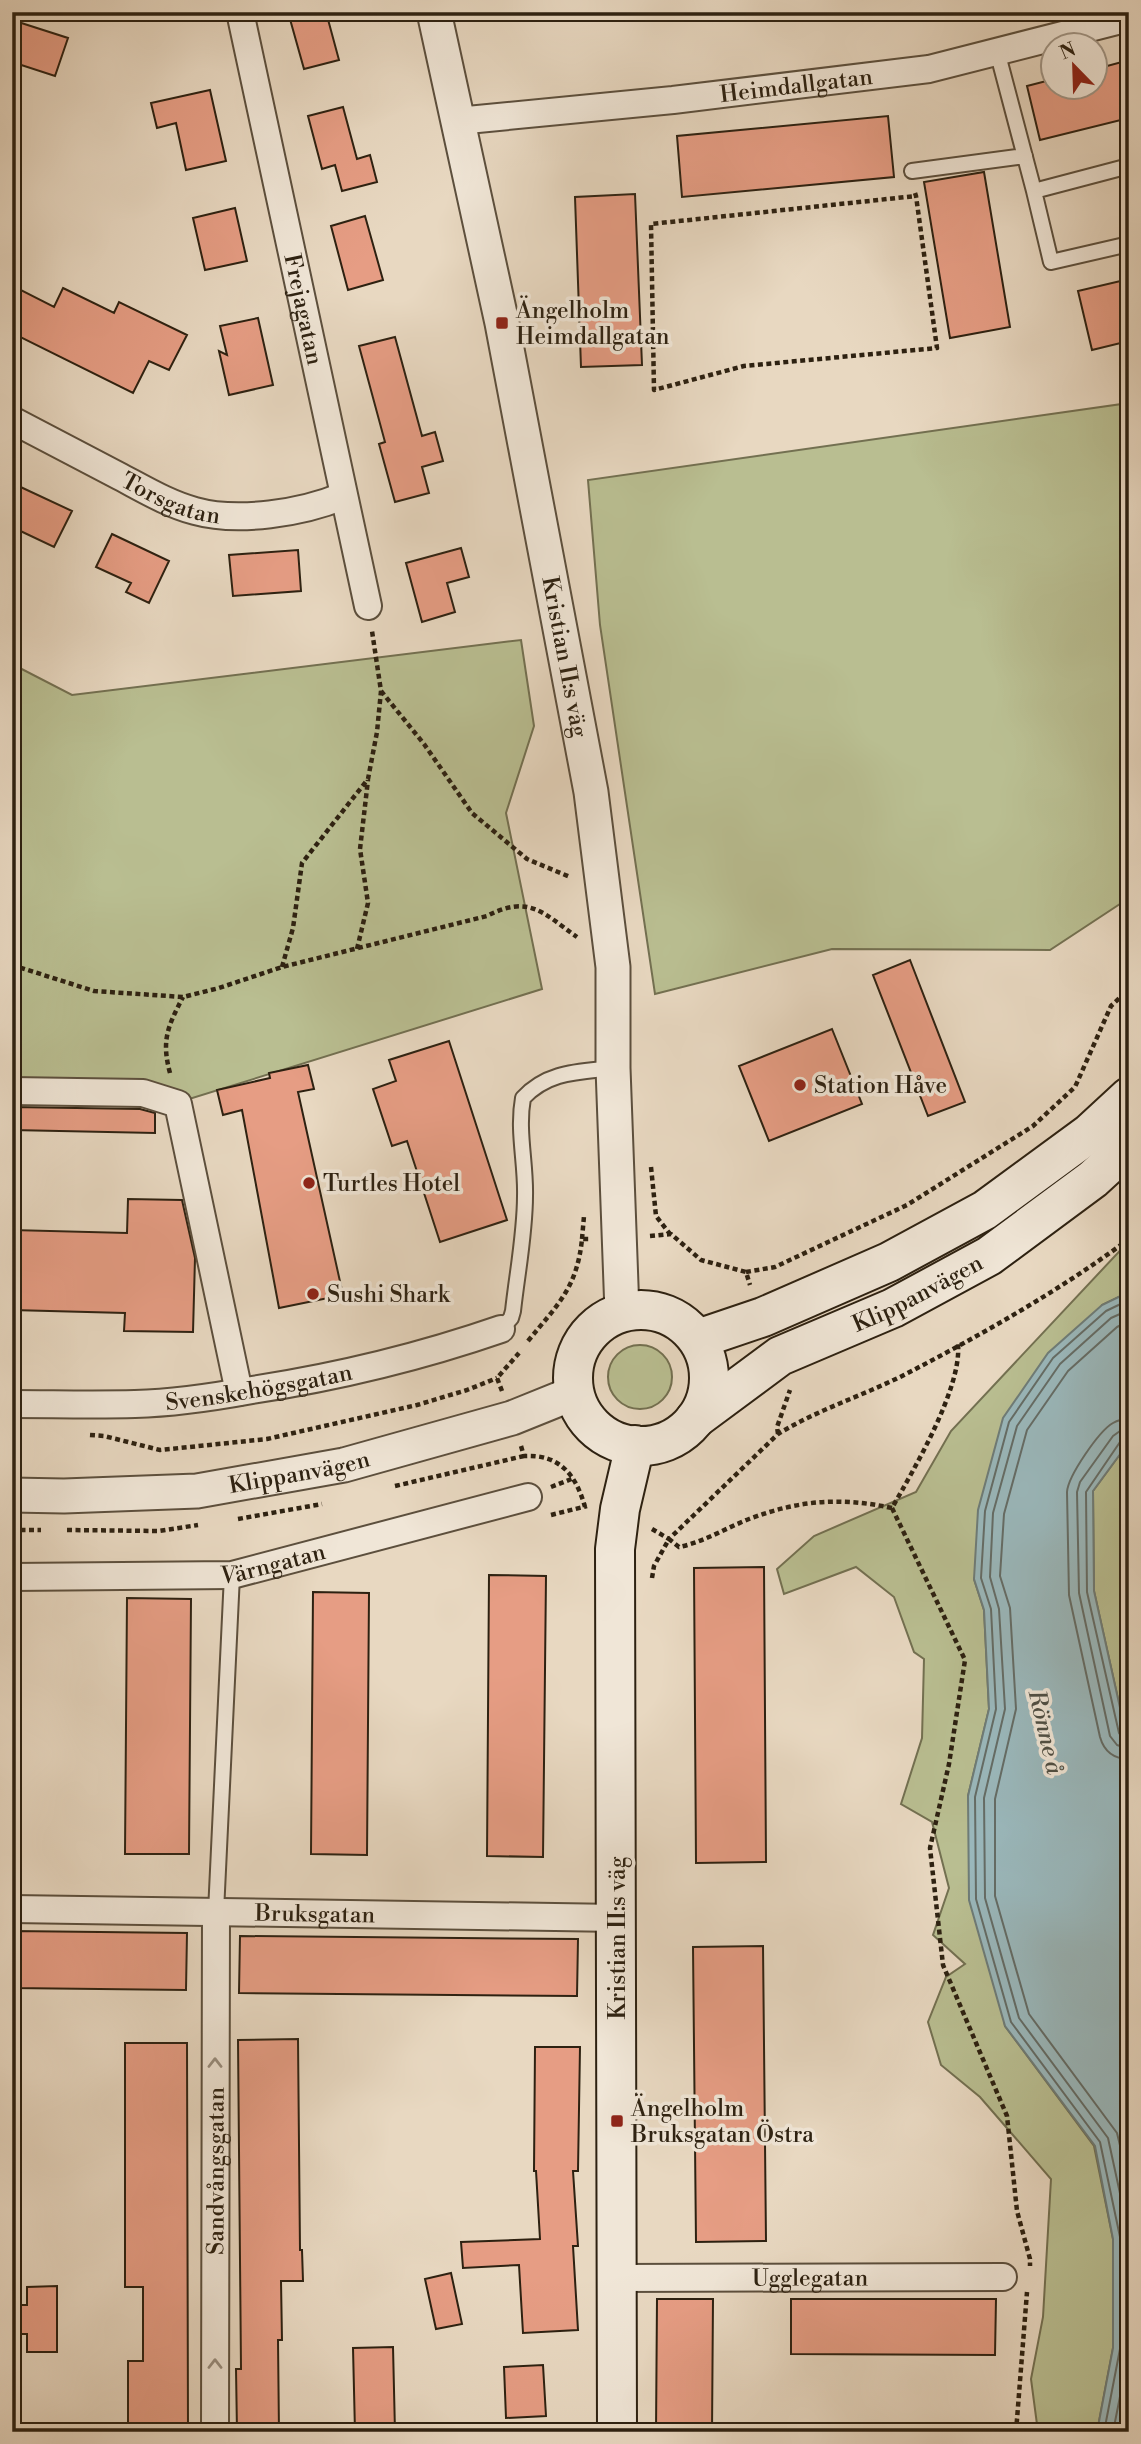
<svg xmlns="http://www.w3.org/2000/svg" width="1141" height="2444" viewBox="0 0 1141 2444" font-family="'Libre Bodoni',serif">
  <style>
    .green { fill: #b9be91; stroke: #737051; stroke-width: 2 }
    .water { fill: #9ab8bc; stroke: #6e7c78; stroke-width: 2 }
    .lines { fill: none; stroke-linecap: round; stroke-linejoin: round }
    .shore { stroke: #646c66; stroke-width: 2 }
    .building { fill: #e69d84; stroke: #2d2111; stroke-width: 2 }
    .service-casing { stroke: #5c4f3d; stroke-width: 18 }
    .minor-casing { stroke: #5c4f3d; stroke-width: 30 }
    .tertiary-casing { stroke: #5c4f3d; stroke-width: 37 }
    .secondary-casing { stroke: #2d2111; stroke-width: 42 }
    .path { stroke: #2d2111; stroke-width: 4.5; stroke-dasharray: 5 3.5; stroke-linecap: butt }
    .service { stroke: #f0e6d7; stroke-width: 14 }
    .minor { stroke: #f0e6d7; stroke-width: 26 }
    .tertiary { stroke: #f0e6d7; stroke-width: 33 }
    .secondary { stroke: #f0e6d7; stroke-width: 38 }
    .oneway { stroke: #988d7e }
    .poi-dot { fill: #8f2418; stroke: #f0e6d7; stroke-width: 2.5 }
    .labels { text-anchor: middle; stroke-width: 7; stroke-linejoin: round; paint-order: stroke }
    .street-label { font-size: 23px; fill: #2d2111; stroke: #f0e6d7 }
    .poi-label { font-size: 23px; fill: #2d2111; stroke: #f0e6d7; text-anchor: start }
    .water-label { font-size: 24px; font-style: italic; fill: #4e4e44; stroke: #f0e6d7 }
  </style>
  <rect width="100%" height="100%" fill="#e8d8c1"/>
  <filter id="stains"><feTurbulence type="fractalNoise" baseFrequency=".00286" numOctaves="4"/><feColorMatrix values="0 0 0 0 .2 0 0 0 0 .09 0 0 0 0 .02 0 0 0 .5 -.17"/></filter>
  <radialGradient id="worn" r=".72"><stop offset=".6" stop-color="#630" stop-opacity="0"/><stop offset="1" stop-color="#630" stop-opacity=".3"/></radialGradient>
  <path class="green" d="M1129 403V898L1050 950 832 949 655 994 600 625 588 480Z
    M521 640 534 726 506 813 542 989 186 1100 12 1082V664L72 695Z
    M1129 1241V1292L1102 1305 974 1579 984 1610 989 1709 968 1796 1005 2026 1094 2146 1113 2239V2348L1097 2432H1038L1031 2379 1043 2317 1051 2179 980 2097 941 2065 928 2022 946 1977 965 1964 933 1935 949 1888 932 1822 901 1804 922 1738 924 1659 914 1652 894 1597 856 1567 784 1594 777 1569 814 1536 916 1492 951 1431Z
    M608 1377a32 32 0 1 1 64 0a32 32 0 1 1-64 0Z
    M1129 1442V1748L1094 1591 1093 1491Z"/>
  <path class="water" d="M1129 1292V1442L1093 1491 1094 1591 1129 1748V2432H1097L1113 2348V2239L1095 2146 1005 2026 969 1900 968 1796 989 1709 984 1610 974 1579 978 1510 1003 1418 1048 1353 1102 1305Z"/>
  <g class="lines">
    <path class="shore" d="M1129 1310 1111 1318 1060 1364 1017 1426 993 1513 990 1577 999 1609 1005 1709 984 1798 985 1898 1019 2018 1108 2138 1129 2235
      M1129 1321 1117 1327 1068 1371 1027 1430 1004 1514 1000 1576 1010 1608 1016 1709 995 1799V1896L1029 2014 1117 2133 1129 2183
      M1129 1419C1123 1419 1118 1420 1113 1423 1099 1431 1068 1476 1067 1492L1069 1595 1100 1737C1104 1751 1114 1759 1129 1759
      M1129 1430 1120 1431 1113 1436 1080 1482 1077 1492 1079 1593 1110 1736 1117 1745 1129 1749
      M1129 1439 1120 1442 1086 1492 1087 1592 1119 1733 1123 1739 1129 1740
      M1104 2432 1120 2349V2237L1100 2142 1011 2022 976 1899 975 1797 996 1709 991 1609 981 1578 985 1511 1009 1422 1053 1358 1106 1311 1129 1300
      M1113 2432 1129 2351"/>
  </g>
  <path class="building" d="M288 12H326L339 60 304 69Z
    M12 20 68 38 55 76 12 62Z
    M1129 60V118L1040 140 1027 86 1054 79V88H1096V69Z
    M210 90 226 161 186 170 176 123 157 128 151 103Z
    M343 107 357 159 370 155 377 182 342 191 335 165 322 169 308 116Z
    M888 116 894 177 682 197 677 136Z
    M984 172 1010 327 950 338 924 182Z
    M635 194 642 365 581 367 575 197Z
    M235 208 247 261 205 270 193 218Z
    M365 216 383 280 348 290 331 226Z
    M1129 279V341L1092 350 1078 291Z
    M63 288 114 313 119 302 187 335 169 370 149 361 133 393 12 333V303L19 289 54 307Z
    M258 318 273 385 229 395 219 351 227 355 220 326Z
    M395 337 422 436 435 432 443 461 422 467 429 493 395 502 379 444 385 442 359 346Z
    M12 483 72 511 54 547 12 527Z
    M112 534 169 561 149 603 126 592 131 583 96 567Z
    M461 548 469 577 447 583 455 612 422 622 406 563Z
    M298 550 301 591 233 596 229 555Z
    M910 960 965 1102 928 1116 873 975Z
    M832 1029 862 1104 769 1141 739 1066Z
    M449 1041 507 1220 440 1242 407 1141 392 1146 373 1089 396 1081 389 1060Z
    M308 1065 314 1089 298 1092 343 1295 279 1308 242 1110 223 1115 217 1090 270 1078 269 1073Z
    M12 1107 140 1109 155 1113V1133L12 1130Z
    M128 1199 182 1200 195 1258 193 1332 124 1331 125 1313 12 1310V1230L127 1233Z
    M764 1567 766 1862 696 1863 694 1568Z
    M489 1575 546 1576 543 1857 487 1856Z
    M313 1592 369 1593 367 1855 311 1854Z
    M127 1598 191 1599 189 1854H125Z
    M12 1931 187 1933 186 1990 12 1988Z
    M240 1936 578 1939 577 1996 239 1993Z
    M763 1946 766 2241 696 2242 693 1947Z
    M298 2039 300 2250H302L303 2281H281L282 2340H278L279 2432H237L236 2369H241L238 2040Z
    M125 2043H187L188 2432H132V2426H128V2361H143V2287H125Z
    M535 2047H580L578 2171H573L578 2246H573L578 2330 523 2333 519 2265 463 2268 461 2242 540 2239 536 2171H534Z
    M451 2273 462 2324 436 2329 425 2279Z
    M57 2286V2352H27V2334H12V2305H27V2287Z
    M657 2299H713L712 2432H656Z
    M791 2299H996L995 2355 791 2354Z
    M393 2347 395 2432H355L353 2348Z
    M543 2365 546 2416 506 2418 504 2367Z"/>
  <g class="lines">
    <defs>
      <path id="service" d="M997 51 1034 191
        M1129 166 1034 191 1051 262 1129 244
        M912 171 1025 156
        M501 1329 511 1318 513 1311C517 1274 525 1234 525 1196 526 1163 517 1131 523 1098 548 1071 579 1072 613 1068
        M216 1912 232 1575"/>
      <g id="minor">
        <path id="s1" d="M240 12 368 606"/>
        <path id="s2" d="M457 121 673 100 929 69 1129 18"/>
        <path id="s3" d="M12 420C47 438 82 457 117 475 142 488 168 504 195 511 238 523 302 513 343 496"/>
        <path d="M12 1091 143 1093 178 1104 239 1392"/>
        <path id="s4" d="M12 1404C53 1404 94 1405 135 1404 174 1403 214 1397 252 1390 337 1377 420 1357 501 1329"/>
        <path id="s5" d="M12 1577 232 1575 528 1497"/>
        <path id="s6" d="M12 1909 618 1918"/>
        <path id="s7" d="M618 2278 1003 2277"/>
        <path id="s8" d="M215 2432 216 1912"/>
      </g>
      <g id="tertiary">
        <path id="s9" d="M434 12 502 323 591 792 613 967V1068L622 1312"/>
        <path id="s10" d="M12 1495 64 1496 197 1491 344 1465 512 1418 574 1393"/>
      </g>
      <g id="secondary">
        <circle cx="641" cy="1378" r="68"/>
        <path d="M698 1339 763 1317 889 1262 985 1210 1090 1133 1129 1097"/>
        <path id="s11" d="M695 1419 780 1356 893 1308 989 1256 1093 1179 1129 1146"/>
        <path d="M617 2432 615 1549 620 1509 635 1445"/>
      </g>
    </defs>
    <use href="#service" class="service-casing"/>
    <use href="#minor" class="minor-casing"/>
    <use href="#tertiary" class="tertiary-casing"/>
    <use href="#secondary" class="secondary-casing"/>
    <path class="path" d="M915 193 916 196 937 348 744 366 654 390 651 224 916 196
      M381 691 424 744 472 813 527 859 570 877
      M357 949 368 903 360 849 368 780
      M12 965 94 991 183 997 219 988 282 967 487 916C529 894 543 913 577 937
      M282 967 293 928 302 863 368 779 377 732 381 691 372 631
      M170 1073C161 1040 168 1026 183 997
      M651 1167 656 1216 670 1234
      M650 1236 671 1234 701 1260 746 1272 750 1285
      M582 1239 584 1216
      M746 1272 775 1267 907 1205 1033 1126 1075 1087 1111 1006 1129 989
      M528 1341C558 1304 577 1288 582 1239H589
      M502 1391 497 1378 519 1353
      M778 1434 777 1427 790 1390
      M90 1435 104 1436 160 1450 267 1439 417 1405 467 1390 497 1378
      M521 1446 524 1456C560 1454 576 1475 585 1507
      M395 1486 524 1456
      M551 1487 574 1478
      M892 1508 965 1660 949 1764 930 1848 943 1965 1007 2116 1017 2211 1030 2259V2266
      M551 1515 587 1506
      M238 1519 322 1504
      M652 1529 669 1539 778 1434C817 1410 862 1396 904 1375 981 1335 1059 1291 1129 1239
      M12 1530H41
      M67 1530 159 1531 198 1525
      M652 1578 654 1566 669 1539 679 1547C704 1542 726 1528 749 1519 799 1500 841 1497 892 1508 914 1469 962 1388 958 1344
      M1016 2432 1027 2292"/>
    <use href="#service" class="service"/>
    <use href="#minor" class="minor"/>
    <use href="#tertiary" class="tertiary"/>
    <use href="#secondary" class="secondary"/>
  </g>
  <defs><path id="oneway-chevron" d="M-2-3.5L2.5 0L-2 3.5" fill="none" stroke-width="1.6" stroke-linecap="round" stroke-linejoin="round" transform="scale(1.75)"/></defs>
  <g class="oneway">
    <use href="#oneway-chevron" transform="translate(215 2063) rotate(-90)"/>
    <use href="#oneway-chevron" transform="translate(215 2364) rotate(-90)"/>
  </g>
  <g class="poi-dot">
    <rect x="495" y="316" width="14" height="14" rx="3.5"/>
    <circle cx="800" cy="1085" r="7"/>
    <circle cx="309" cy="1183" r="7"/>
    <circle cx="313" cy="1294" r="7"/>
    <rect x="610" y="2114" width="14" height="14" rx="3.5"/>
  </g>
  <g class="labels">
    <g class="street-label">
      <text dy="8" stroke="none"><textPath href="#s2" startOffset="341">Heimdallgatan</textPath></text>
      <text dy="8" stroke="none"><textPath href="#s1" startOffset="304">Frejagatan</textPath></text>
      <text dy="8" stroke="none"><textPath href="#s3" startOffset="178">Torsgatan</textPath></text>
      <text dy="8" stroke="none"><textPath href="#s9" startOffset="658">Kristian II:s väg</textPath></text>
      <text dy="8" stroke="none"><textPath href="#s11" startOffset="257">Klippanvägen</textPath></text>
      <text dy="8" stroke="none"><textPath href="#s4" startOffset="248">Svenskehögsgatan</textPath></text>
      <text dy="8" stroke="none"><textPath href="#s10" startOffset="289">Klippanvägen</textPath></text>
      <text dy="8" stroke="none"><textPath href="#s5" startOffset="262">Värngatan</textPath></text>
      <text dy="8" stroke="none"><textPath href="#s6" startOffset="303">Bruksgatan</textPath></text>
      <text transform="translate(617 1938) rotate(-90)" y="8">Kristian II:s väg</text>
      <text dy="8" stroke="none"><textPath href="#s8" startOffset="261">Sandvångsgatan</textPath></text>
      <text dy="8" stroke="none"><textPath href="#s7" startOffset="192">Ugglegatan</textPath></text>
    </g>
    <g class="poi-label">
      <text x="516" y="318">Ängelholm<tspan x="516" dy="26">Heimdallgatan</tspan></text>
      <text x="814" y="1093">Station Håve</text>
      <text x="323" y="1191">Turtles Hotel</text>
      <text x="327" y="1302">Sushi Shark</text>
      <text x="631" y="2116">Ängelholm<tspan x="631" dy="26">Bruksgatan Östra</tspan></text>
    </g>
    <g class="water-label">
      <text transform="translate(1046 1732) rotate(77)" y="8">Rönne å</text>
    </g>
  </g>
  <rect width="1141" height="2444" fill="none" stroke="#e8d8c1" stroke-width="42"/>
  <rect x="14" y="14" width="1113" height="2416" fill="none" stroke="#2d2111" stroke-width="3.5"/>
  <rect x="21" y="21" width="1099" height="2402" fill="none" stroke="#2d2111" stroke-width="2"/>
  <g transform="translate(1074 66) rotate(337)"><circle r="33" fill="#f0e6d7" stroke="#a29788" stroke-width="2"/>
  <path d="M0-5L12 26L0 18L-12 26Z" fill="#8f2418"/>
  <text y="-10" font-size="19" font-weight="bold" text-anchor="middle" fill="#2d2111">N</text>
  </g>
  <rect width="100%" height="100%" filter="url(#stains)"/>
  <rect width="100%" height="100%" fill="url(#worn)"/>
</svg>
